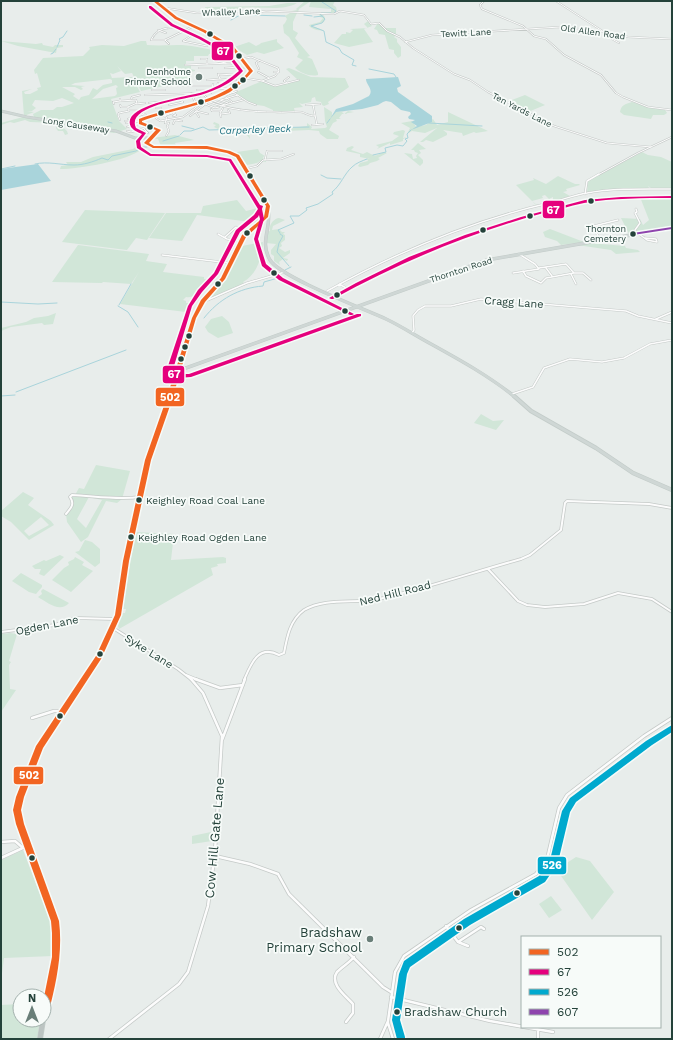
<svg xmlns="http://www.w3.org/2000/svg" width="673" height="1040" viewBox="0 0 673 1040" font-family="'Work Sans',sans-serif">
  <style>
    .green { fill: #d1e6d8; fill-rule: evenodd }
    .water { fill: #a9d4db }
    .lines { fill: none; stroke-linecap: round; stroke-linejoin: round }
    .stream { stroke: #a9d4db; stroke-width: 1 }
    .minor-far3-casing { stroke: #c5cac8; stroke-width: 2 }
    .minor-far2-casing { stroke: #c5cac8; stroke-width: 2.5 }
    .minor-far1-casing { stroke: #c5cac8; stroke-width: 3.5 }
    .minor-casing { stroke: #c5cac8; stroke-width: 4 }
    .major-far2-casing { stroke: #c3ccc9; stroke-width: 3 }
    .major-far1-casing { stroke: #c3ccc9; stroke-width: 3.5 }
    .major-casing { stroke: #c3ccc9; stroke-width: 4.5 }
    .highway-far3-casing { stroke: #c3ccc9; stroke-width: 3 }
    .highway-far2-casing { stroke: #c3ccc9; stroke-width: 4 }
    .highway-far1-casing { stroke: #c3ccc9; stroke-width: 5 }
    .highway-casing { stroke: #c3ccc9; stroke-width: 6 }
    .minor-far3 { stroke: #fcfcfc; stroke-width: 1 }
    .minor-far2 { stroke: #fcfcfc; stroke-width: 1.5 }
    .minor-far1 { stroke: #fcfcfc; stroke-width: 2 }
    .minor { stroke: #fcfcfc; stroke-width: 2.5 }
    .major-far2 { stroke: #cfd7d5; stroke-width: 2 }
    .major-far1 { stroke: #cfd7d5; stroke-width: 2.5 }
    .major { stroke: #cfd7d5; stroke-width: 3 }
    .highway-far3 { stroke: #bcc4c2; stroke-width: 2 }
    .highway-far2 { stroke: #bcc4c2; stroke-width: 3 }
    .highway-far1 { stroke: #bcc4c2; stroke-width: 3.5 }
    .highway { stroke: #bcc4c2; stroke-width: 4.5 }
    .bus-1-casing { stroke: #f7fbf9; stroke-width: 3 }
    .bus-2-casing { stroke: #f7fbf9; stroke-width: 3 }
    .bus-3-casing { stroke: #f7fbf9; stroke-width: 3 }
    .bus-4-casing { stroke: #f7fbf9; stroke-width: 3 }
    .bus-1 { fill: #f26522; fill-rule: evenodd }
    .bus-2 { fill: #e5007d; fill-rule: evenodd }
    .bus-3 { fill: #00a9ce; fill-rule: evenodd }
    .bus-4 { fill: #8e44ad; fill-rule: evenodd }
    .bus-dot { fill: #24423a; stroke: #f7fbf9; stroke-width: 1.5 }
    .poi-dot { fill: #697e78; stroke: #f7fbf9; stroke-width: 1.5 }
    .labels { text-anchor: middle; stroke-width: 3.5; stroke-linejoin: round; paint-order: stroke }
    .far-street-label { font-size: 9px; fill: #24423a; stroke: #f7fbf9 }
    .far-poi-label { font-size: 9px; fill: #24423a; stroke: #f7fbf9; text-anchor: end }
    .far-bus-label { font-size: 9px; fill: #24423a; stroke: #f7fbf9; text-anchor: end }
    .far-water-label { font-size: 10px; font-style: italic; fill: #1c6f80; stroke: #f7fbf9 }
    .bus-label { font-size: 10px; fill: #24423a; stroke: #f7fbf9; text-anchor: start }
    .street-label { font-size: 11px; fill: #24423a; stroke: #f7fbf9 }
    .near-bus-label { font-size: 12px; fill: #24423a; stroke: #f7fbf9; text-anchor: start }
    .near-street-label { font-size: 13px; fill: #24423a; stroke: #f7fbf9 }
    .near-poi-label { font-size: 13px; fill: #24423a; stroke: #f7fbf9; text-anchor: end }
    .line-badge { stroke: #f7fbf9; stroke-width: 1.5 }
    .badge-label { font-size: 11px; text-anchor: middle; font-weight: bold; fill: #fff }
  </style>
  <rect width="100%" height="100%" fill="#e8edeb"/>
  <path class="green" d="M305 1H335L333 5 336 7 337 11 334 14H321L325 17 324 22 312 26 323 30C319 31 310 29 309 25L320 22 323 18 320 17 319 13 331 12V9L309 7 311 1 299 9 298 12 294 13H297L293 22V30L298 33 295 38 310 56 307 57 312 59 318 73V75C310 77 301 73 295 68L303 60 297 57 299 53 289 37 284 33 283 25 285 23 287 19 285 16 290 13 287 12 297 10 296 9Z
    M287 3H297C280 13 255 4 237 9 228 12 217 13 207 13L205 7 269 6Z
    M368 21 372 26 364 29 373 42 349 47 334 43 342 34H346V32L350 33 353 30 350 29 368 28 364 24Z
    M378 23 384 28H396V35L394 37 397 39V42L401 47V56L398 58 394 53V50L389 49 385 35 379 34 377 30 374 29Z
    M277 39V42L284 48 264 54 257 52 247 55 234 47 249 42 256 46 260 44 261 43Z
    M1 41 36 44 42 43 43 45 53 47 55 45H63V47L57 48 56 53 18 46Z
    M141 41H146L147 45C159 46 171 45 182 45 195 46 208 49 221 52L209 54 208 56H194V61H186V65H191V69L195 70V71L190 72V82L173 84 141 91 132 73 125 74 117 66 121 71 113 74 110 73 112 78 132 77 140 92 111 99 119 121 127 129 114 133 107 132 105 133C96 128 80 128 69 127V125L63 126 60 123 59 124 67 131 68 134 65 135 63 131H58L56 128V124L58 123 30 122 25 120 14 123 10 122 1 125V123L23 117H34L33 114 41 110H53L57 107H62L74 103 62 98 53 101 35 100 32 105 36 108 32 111H27L34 112 24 116 22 91 32 89 24 92 25 94H30L38 90 37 88 41 87 37 73 35 74 34 70 43 58 83 56 90 49 89 47 102 45 124 46ZM110 79 112 80V83L103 85 97 90 93 88 89 95 81 97 79 100 73 96 75 94 62 87H75L81 90 83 89 81 87 85 86 71 85 75 83ZM116 85 118 87 116 88 117 94 115 96 92 99 103 89Z
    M289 68 311 77 345 78 349 87 328 102 329 104 324 106 322 105 321 102 316 101 315 97 312 98 311 102 302 104 299 103 303 107 294 108 295 112 273 113V110L264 106 251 104 234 93 262 81 275 86 298 80 286 69Z
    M525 95 545 105 528 112 507 102Z
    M632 102 648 107 665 110 667 113 664 115H653L651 119 624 115 620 112C621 105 625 104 632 102Z
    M324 107 332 112V116L335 112 346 111 342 112 344 114 348 111 354 112 342 114 339 118 341 119H336L337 121 333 123 329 130 339 136 338 139H327L320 134 319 131 309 130 286 131 277 129 261 130 257 133H249L250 139 243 130 218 131V129L214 127 216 125 213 124 214 122 219 124 220 129 253 127 257 129 261 127 267 129 277 127 291 128 307 126V123L312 127 311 129 325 128 327 127 325 121Z
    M448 112 488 131 476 133 474 132 463 136 462 133 443 130 447 133V135L433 142 426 140 423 142H420L437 128 425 133 412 131 407 134 410 128 401 123 412 121 416 127 426 125 433 119 437 125 448 122Z
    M403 130 405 131 403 138 407 137 403 139V141L390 145V143L377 149 379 147 376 145 392 141 399 136 393 134 394 132Z
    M175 135 194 140 175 143 176 145 174 147 161 146 158 139 152 138Z
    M418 143 426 149 419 150 421 153 418 155 423 160V163L420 166 404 153 412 154 413 159 417 158 416 156 418 153 415 152 414 150H411Z
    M137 146H143L138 148 142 149C128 161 79 169 60 169L61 166 68 165 66 162H81L93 157 133 149Z
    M352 146 354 147 351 150 363 154 367 152C376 157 375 156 384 152L387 153 378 158 380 159 377 161 370 163 368 165 360 167 358 166 360 163 368 161 367 159H370L360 157V154L346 151 347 148Z
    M258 149 260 153 265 156 263 157 264 160 266 161V162L260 161 257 163 247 165 245 162 243 163 237 152Z
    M642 152 648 155 661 157 672 162V188H651L648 186 649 188 587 192 588 181Z
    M558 176 575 184H579L580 185 566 189 567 191 563 192 570 196 553 201V197L549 199 545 195 542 196 543 198 532 201 537 205 543 204 536 205 516 185 534 180 533 178 546 184Z
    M645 195 672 196V227L629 234 621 218 640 219 643 225 649 220 640 197H646Z
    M237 200 246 211 262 207 266 211 264 217 258 223 197 215 182 241 149 238 166 213H201L203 206Z
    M85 210 165 213 147 240 136 238 127 250 62 242Z
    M279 218 285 220 273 226 272 230 279 229 282 232H285L283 234 285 235V240L281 243 282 246 279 248 285 252 290 250V253L283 258 288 259 287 261 283 259 279 262 280 265 274 261V256L271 254V250L276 244 266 243 267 232 270 231C268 226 274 218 279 218Z
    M550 229 584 242 561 245 557 241 545 237 543 232Z
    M245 237 242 246 263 242C262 257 257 275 243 282L244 283 216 297H208L223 282Z
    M590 243 625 246 626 248 638 250 640 252 616 254 611 250 577 245Z
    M78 245 149 254 146 261 167 264 163 272 204 277V279L210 280C205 288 195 299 186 297L183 300 186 301V303H190L186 312 120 304 139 272 131 284 103 282 102 283 52 282Z
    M56 313 53 324 44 325 42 323 11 327 1 331V328L26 322 34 318 48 316Z
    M222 316 229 322 233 333 218 338 208 332 205 327 211 319Z
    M481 414 493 421 504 420 496 430 474 423Z
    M96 465 130 471 122 499 117 503 106 501 88 537 81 542 67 522 66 514 74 503 70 496 75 495 79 488 84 489ZM89 497 102 500 86 528 77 519Z
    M23 492 34 498 28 505 51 521 54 525 29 540 11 522 1 516V511ZM41 517 49 525 29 536 24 531Z
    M136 532 174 534 171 560 223 557 226 558V563L217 564 218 566 211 568 213 575 119 629 118 626 122 613H125L126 609H123L130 563Z
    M85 540 92 542 100 549V563L95 567 75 552 79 551Z
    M60 555 64 557 44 576 39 574 41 569H35L32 566 44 560 46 561Z
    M75 557 84 562 82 565 93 571 71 592 52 580 64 568 69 565 68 562 74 559Z
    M21 573 42 585V587L36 594 29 592 12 581Z
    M43 589 69 603C60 613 48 603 38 597L42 594 41 591Z
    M10 633 17 634 9 661 11 662 9 665 10 689 16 690 1 712V634Z
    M211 832 212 841 192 844V836Z
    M23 850 55 933 53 956 4 958 1 981V860Z
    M576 857 590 861 614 892 592 920 559 873 562 866Z
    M551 896 562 910 549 918 539 904Z
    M20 1004V1020H40L37 1039H1V1005Z"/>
  <path class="water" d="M398 77 401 86 397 88 398 92 432 116V122L411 130 417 126 411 122 415 120 409 119 408 117 411 114 410 112 401 110 391 102 386 101 383 102 378 105 362 109 336 112 330 119 336 109 353 104 369 96C374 89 366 85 366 79Z
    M38 164 51 181 1 190V169Z"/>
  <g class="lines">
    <path class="stream" d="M322 2 336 11 334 13
      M331 13H321L320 14 325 19 322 23 311 26 324 31 326 42 339 48 342 53 354 60 352 65 356 66
      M224 14 237 11 247 15 285 16
      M304 15 312 16
      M314 17 323 16
      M231 20 242 14
      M57 47 60 40 59 39 63 37 67 31
      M53 53 56 49
      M51 54 53 53
      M369 69 394 74 396 77
      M108 122 112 123
      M327 123 330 119
      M429 123 482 126
      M182 126 194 129
      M180 135 184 131H191L203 127 209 130 246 129 255 131 262 128 309 127
      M163 141 179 136
      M373 155 386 152 385 148 397 145 403 146 407 141 405 139 408 138 407 134 411 130
      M35 164C48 161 60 165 74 165 83 165 93 162 102 158L108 160 112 156 136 151 142 147H147
      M1 169 15 166
      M321 175 327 178 341 179
      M280 233 278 230 294 223 290 216H299L307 210 306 208 318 204 333 194 332 192C341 185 344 174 352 167 356 163 362 161 367 159
      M280 234 283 236 279 243 277 252 289 266
      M285 270 291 267
      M1 302 38 304 57 303
      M119 305 131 284
      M118 306 128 312 138 327
      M204 318C219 299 239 288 263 286L264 282 278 278
      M192 331 194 329
      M16 392 126 350
      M1 396 15 395"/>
    <defs>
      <path id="minor-far3" d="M484 1 480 5 482 9 523 26 534 36 546 39 564 55 601 75 616 93 623 97 648 107 672 110
        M556 1 604 32
        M165 8 197 13 236 11 252 13 266 11 334 14 340 11 364 15 371 24 379 23 387 31 400 37 413 48 454 74 470 80 488 92 554 126 607 143 651 147
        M158 30 166 33
        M183 31 203 39
        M608 34 612 39 619 43
        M192 35 183 41 207 46
        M165 40H151C156 30 164 27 175 28
        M405 42 432 35 560 27 605 32 628 37 672 39
        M169 44 165 40 194 26
        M225 54 237 53
        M201 59H207V64
        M241 59 251 57 278 68 279 71 275 76 262 81
        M216 61 226 63
        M185 65 231 63 242 68H249
        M199 68H212
        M225 68 240 67
        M259 69 256 63 260 60
        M258 72 269 78
        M274 72H279
        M235 75 218 74 220 79 236 80
        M245 78 262 81 275 86 299 80
        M207 80 220 79
        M287 83 284 81 289 77
        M227 84H238
        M168 86H213
        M212 88 231 89
        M217 88 218 83
        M222 88 223 83
        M152 90H165
        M197 90H212
        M230 90 248 102 256 105
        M191 93 195 102
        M197 93 203 102
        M203 94 208 99
        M145 95 211 93 213 84
        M223 95 232 102
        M223 96 237 91
        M215 98 228 103
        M120 99V101L136 100 137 103 128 107V110H139L147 116
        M131 99 132 97 140 95
        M211 100 225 105
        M221 100 238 95
        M207 101C229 110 252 112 275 112 283 113 293 111 301 112 306 113 308 116 315 116
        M149 103 180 100 183 102 169 105
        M114 104 113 102 120 101
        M136 104 145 103
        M205 104 215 108 219 107
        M120 105 121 107H128
        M306 105 320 104
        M313 105 317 125
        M221 106 243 100
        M156 108H161
        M211 109 212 111H221
        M195 111 199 117
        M196 111 208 114
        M159 112 167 118 165 123H169L167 126 169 131 166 136
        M173 113 176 115 173 116
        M221 114 230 113 228 110
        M152 115 160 121 183 117 199 105H203
        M164 116 175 112
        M190 116 208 102
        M221 117 220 113 223 108
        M128 119 144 114
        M120 120 118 115 119 113 129 111
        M125 121H139
        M126 123 139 121
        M173 124 175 120 182 121
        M130 125 140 123
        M312 125 323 124
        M127 127 142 123
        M144 129 148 133
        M127 131 131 132 152 126
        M265 160 267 151H282
        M245 169 257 166 263 160 281 159 294 154
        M598 175 638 153 672 137"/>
      <path id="minor-far2" d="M585 194 587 181 599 174
        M588 225 596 232 600 240
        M590 227 618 220
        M218 234 227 239 242 241
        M635 234V230L640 223 635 213 637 212 636 209
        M639 234 647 240 657 242 656 239 645 238
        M225 237 236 227 237 228
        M236 240 240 237 237 234
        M162 255 230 263
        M546 268 552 276
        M523 271 526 276 541 283 546 278 574 273 566 264 539 268
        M513 273 539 269 535 264 519 254
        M574 273H583L591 280
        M571 274 576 284
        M339 284 348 289
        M327 291C397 252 471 221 549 203 562 200 574 195 587 193 615 188 644 189 672 189
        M203 302 247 283 285 272
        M656 319 672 312
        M412 333 414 330 413 316 418 310 425 306H451L481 299 626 311 638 316 672 323
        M512 394 533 387 544 368 570 359 602 362 624 358 650 344 672 340"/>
      <path id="minor-far1" d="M66 514C71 508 75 504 70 497L72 495C95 496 117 500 140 497
        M488 569 518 601 527 605 545 607 584 604 618 593 652 599 672 612
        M113 628 178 669 192 680
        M1 632 55 625 76 618 116 619
        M186 675 198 680
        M244 680C251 664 258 644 279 655L284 653C287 637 290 620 304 610 326 597 356 604 379 599 427 588 474 572 521 559L530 555 561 530 565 503 567 501 649 504 672 508"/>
      <path id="minor" d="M195 679 220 688 243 685
        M32 718 54 711H62
        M222 740 245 679
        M1 842 15 841 23 848
        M215 856 250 864 278 874 289 894 383 987 391 992
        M1 858 27 846
        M446 926 458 942 481 927 484 929
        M458 942 468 946
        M391 997 490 1021 553 1032
        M346 1022 353 1013V1004C346 996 329 984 337 972 342 967 349 963 354 957
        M388 1023 393 1039
        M538 1030V1039
        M109 1039 179 984 188 972 208 906 215 851 222 736 203 693 191 679
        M380 1039 388 1021 395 972 404 956 471 910 536 874 545 862 548 855 559 808 567 795 644 736 672 718"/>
      <path id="major-far2" d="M1 111 27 117 116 131 135 138H151"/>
      <path id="major-far1" d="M268 210C272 228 259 241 270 260 280 277 364 309 386 319 401 326 416 336 431 344 460 360 489 376 515 397
        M179 368H186L487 260 672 228"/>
      <path id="major" d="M514 396 531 411 596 448 633 473 672 490"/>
      <path id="highway-far3" d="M155 1 176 18 204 31 233 48 251 71C227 106 175 104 140 120V123L159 130 146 143 153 147C170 147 227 145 238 157 243 161 246 169 250 175"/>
      <path id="highway-far2" d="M170 397 194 318 203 301 223 279 244 236 266 217 268 206 249 174"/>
      <path id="highway-far1" d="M83 680 99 657 118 615 126 561 148 460 170 396"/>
      <path id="highway" d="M44 1015C51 984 61 953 55 921L20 824 17 810 20 797 40 746 84 679
        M40 1039 43 1020"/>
    </defs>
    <use href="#minor-far3" class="minor-far3-casing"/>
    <use href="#minor-far2" class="minor-far2-casing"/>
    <use href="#minor-far1" class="minor-far1-casing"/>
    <use href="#minor" class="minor-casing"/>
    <use href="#major-far2" class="major-far2-casing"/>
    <use href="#major-far1" class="major-far1-casing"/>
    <use href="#major" class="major-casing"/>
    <use href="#highway-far3" class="highway-far3-casing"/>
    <use href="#highway-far2" class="highway-far2-casing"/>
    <use href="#highway-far1" class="highway-far1-casing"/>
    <use href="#highway" class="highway-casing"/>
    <use href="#minor-far3" class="minor-far3"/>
    <use href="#minor-far2" class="minor-far2"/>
    <use href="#minor-far1" class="minor-far1"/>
    <use href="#minor" class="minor"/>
    <use href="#major-far2" class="major-far2"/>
    <use href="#major-far1" class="major-far1"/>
    <use href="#major" class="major"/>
    <use href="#highway-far3" class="highway-far3"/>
    <use href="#highway-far2" class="highway-far2"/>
    <use href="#highway-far1" class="highway-far1"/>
    <use href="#highway" class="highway"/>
    <defs>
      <path id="bus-1" d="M153 1H157L177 17 205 30 234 47 253 71C246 79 239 86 230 92 205 106 170 110 142 121V122L161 130 149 143 154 146H207L230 151 239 155 270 206 268 217 246 237 225 279 205 302 196 318 172 400 151 460 129 561 121 615 101 659 43 748 24 797 21 810 24 824 59 921C63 953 56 984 48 1015L47 1018 44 1019V997L52 957V933L51 921 16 824 13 810 16 797 36 746 96 656 115 615 123 561 145 460 166 400 192 318 201 300 221 278 242 235 264 217 266 206 236 157 227 153 207 149 153 148 144 143 156 130 139 124V119C171 107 211 104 238 82 242 79 246 75 249 71L232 49 203 32 175 19Z"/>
      <path id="bus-2" d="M149 6H151L173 24 201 37 229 53 243 71C235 80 223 87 212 91 205 94 198 96 191 97 179 100 126 107 136 128L146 133 140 141 141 147 151 154 207 155 231 159 260 205 263 206 262 209 264 219 258 239 266 264 283 278 354 314 352 315H350L279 280 262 266 254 239 260 219 259 215 258 217 240 232 218 274 202 292 192 306 174 366 175 373 179 374H189L357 314H361V316L191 377 178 378 171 375 168 366 188 306 198 290 214 273 236 230 254 215 258 209 229 161 207 157 150 156 137 148 136 141 142 134C138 132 134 131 131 127 120 107 179 98 190 95 197 94 204 92 211 89 221 85 231 78 239 71L227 55 199 39 171 26 149 8Z
        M672 196V198C643 198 613 198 584 203 569 206 555 211 540 214 467 234 399 263 333 299H331L329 298 356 283 409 257 465 235 521 217 585 200 621 197Z"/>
      <path id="bus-3" d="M672 725V732L652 745 576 802 570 812 559 858 556 866 545 882 470 925 410 967 407 974 400 1020 405 1037V1039H397L392 1020 399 974 404 961 464 919 539 876 549 864 562 811 570 798 646 741Z"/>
      <path id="bus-4" d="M672 227V229L633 235 631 234 633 233Z"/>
    </defs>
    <use href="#bus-1" class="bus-1-casing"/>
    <use href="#bus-2" class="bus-2-casing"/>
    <use href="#bus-3" class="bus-3-casing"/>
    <use href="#bus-4" class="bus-4-casing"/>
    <use href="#bus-1" class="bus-1"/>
    <use href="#bus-2" class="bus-2"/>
    <use href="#bus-3" class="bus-3"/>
    <use href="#bus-4" class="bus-4"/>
  </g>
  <g class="bus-dot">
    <circle cx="210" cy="34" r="3.5"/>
    <circle cx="239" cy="56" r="3.5"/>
    <circle cx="243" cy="80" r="3.5"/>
    <circle cx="235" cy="86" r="3.5"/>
    <circle cx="201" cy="102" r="3.5"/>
    <circle cx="161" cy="113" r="3.5"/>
    <circle cx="150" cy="127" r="3.5"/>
    <circle cx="250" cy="176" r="3.5"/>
    <circle cx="264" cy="200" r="3.5"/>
    <circle cx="591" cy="201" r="3.5"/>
    <circle cx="530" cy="216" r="3.5"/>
    <circle cx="483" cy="230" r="3.5"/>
    <circle cx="247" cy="233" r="3.5"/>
    <circle cx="633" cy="234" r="3.5"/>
    <circle cx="274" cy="273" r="3.5"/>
    <circle cx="218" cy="284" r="3.5"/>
    <circle cx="337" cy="295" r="3.5"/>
    <circle cx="345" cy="311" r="3.5"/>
    <circle cx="189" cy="336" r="3.5"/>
    <circle cx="185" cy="347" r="3.5"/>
    <circle cx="181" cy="359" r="3.5"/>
    <circle cx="139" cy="500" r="3.5"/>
    <circle cx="131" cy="537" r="3.5"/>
    <circle cx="100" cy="654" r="3.5"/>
    <circle cx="60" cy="716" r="3.5"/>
    <circle cx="32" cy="858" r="3.5"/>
    <circle cx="517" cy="893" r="3.5"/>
    <circle cx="459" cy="928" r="3.5"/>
    <circle cx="397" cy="1012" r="3.5"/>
  </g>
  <g class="poi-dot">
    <circle cx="199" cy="77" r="4"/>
    <circle cx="370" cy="939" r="4"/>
  </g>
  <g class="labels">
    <g class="far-street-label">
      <text transform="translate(231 12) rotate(-2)" y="3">Whalley Lane</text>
      <text transform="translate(593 32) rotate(8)" y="3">Old Allen Road</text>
      <text transform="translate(466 33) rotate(-3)" y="3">Tewitt Lane</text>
      <text transform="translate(522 110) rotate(27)" y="3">Ten Yards Lane</text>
      <text transform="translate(76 125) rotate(9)" y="3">Long Causeway</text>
      <text transform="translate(461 270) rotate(-18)" y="3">Thornton Road</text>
    </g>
    <g class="far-poi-label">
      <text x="191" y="75">Denholme<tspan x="191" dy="10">Primary School</tspan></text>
    </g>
    <g class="far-bus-label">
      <text x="626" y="232">Thornton<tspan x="626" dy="10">Cemetery</tspan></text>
    </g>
    <g class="far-water-label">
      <text transform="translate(255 129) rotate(-2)" y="4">Carperley Beck</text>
    </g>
    <g class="bus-label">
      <text x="146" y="504">Keighley Road Coal Lane</text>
      <text x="138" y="541">Keighley Road Ogden Lane</text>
    </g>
    <g class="street-label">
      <text transform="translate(514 302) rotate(4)" y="4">Cragg Lane</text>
      <text transform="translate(395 593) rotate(-14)" y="4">Ned Hill Road</text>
      <text transform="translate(47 625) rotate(-11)" y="4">Ogden Lane</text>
      <text transform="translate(149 651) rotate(32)" y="4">Syke Lane</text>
    </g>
    <g class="near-bus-label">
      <text x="404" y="1016">Bradshaw Church</text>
    </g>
    <g class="near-street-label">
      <text transform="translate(214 838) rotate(-85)" y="5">Cow Hill Gate Lane</text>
    </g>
    <g class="near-poi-label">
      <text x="362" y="937">Bradshaw<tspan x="362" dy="15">Primary School</tspan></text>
    </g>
  </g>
  <g class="line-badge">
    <rect x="211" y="41" width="23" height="20" rx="4" fill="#e5007d"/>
    <rect x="542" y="200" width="23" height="19" rx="4" fill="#e5007d"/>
    <rect x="162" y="365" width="23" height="19" rx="4" fill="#e5007d"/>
    <rect x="155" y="387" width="30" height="20" rx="4" fill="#f26522"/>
    <rect x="13" y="766" width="31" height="19" rx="4" fill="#f26522"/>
    <rect x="537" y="856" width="30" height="19" rx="4" fill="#00a9ce"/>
  </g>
  <g class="badge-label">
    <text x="223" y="55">67</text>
    <text x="553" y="214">67</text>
    <text x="174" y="378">67</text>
    <text x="170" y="401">502</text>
    <text x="29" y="779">502</text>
    <text x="552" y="869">526</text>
  </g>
  <rect width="673" height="1040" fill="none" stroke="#24423a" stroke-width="4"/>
  <rect x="521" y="936" width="140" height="92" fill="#f7fbf9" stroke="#a3b1ad"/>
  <rect x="529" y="949" width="20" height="6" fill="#f26522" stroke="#a3b1ad"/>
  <text x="557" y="956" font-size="12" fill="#24423a">502</text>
  <rect x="529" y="969" width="20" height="6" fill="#e5007d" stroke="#a3b1ad"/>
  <text x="557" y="976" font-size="12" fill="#24423a">67</text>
  <rect x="529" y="989" width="20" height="6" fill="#00a9ce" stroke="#a3b1ad"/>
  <text x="557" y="996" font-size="12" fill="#24423a">526</text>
  <rect x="529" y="1009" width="20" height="6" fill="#8e44ad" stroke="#a3b1ad"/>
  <text x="557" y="1016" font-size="12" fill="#24423a">607</text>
  <g transform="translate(32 1008)"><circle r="19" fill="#f7fbf9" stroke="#a3b1ad"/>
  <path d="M0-3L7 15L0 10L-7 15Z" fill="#697e78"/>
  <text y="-6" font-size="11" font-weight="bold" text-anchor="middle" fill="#24423a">N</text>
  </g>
</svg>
